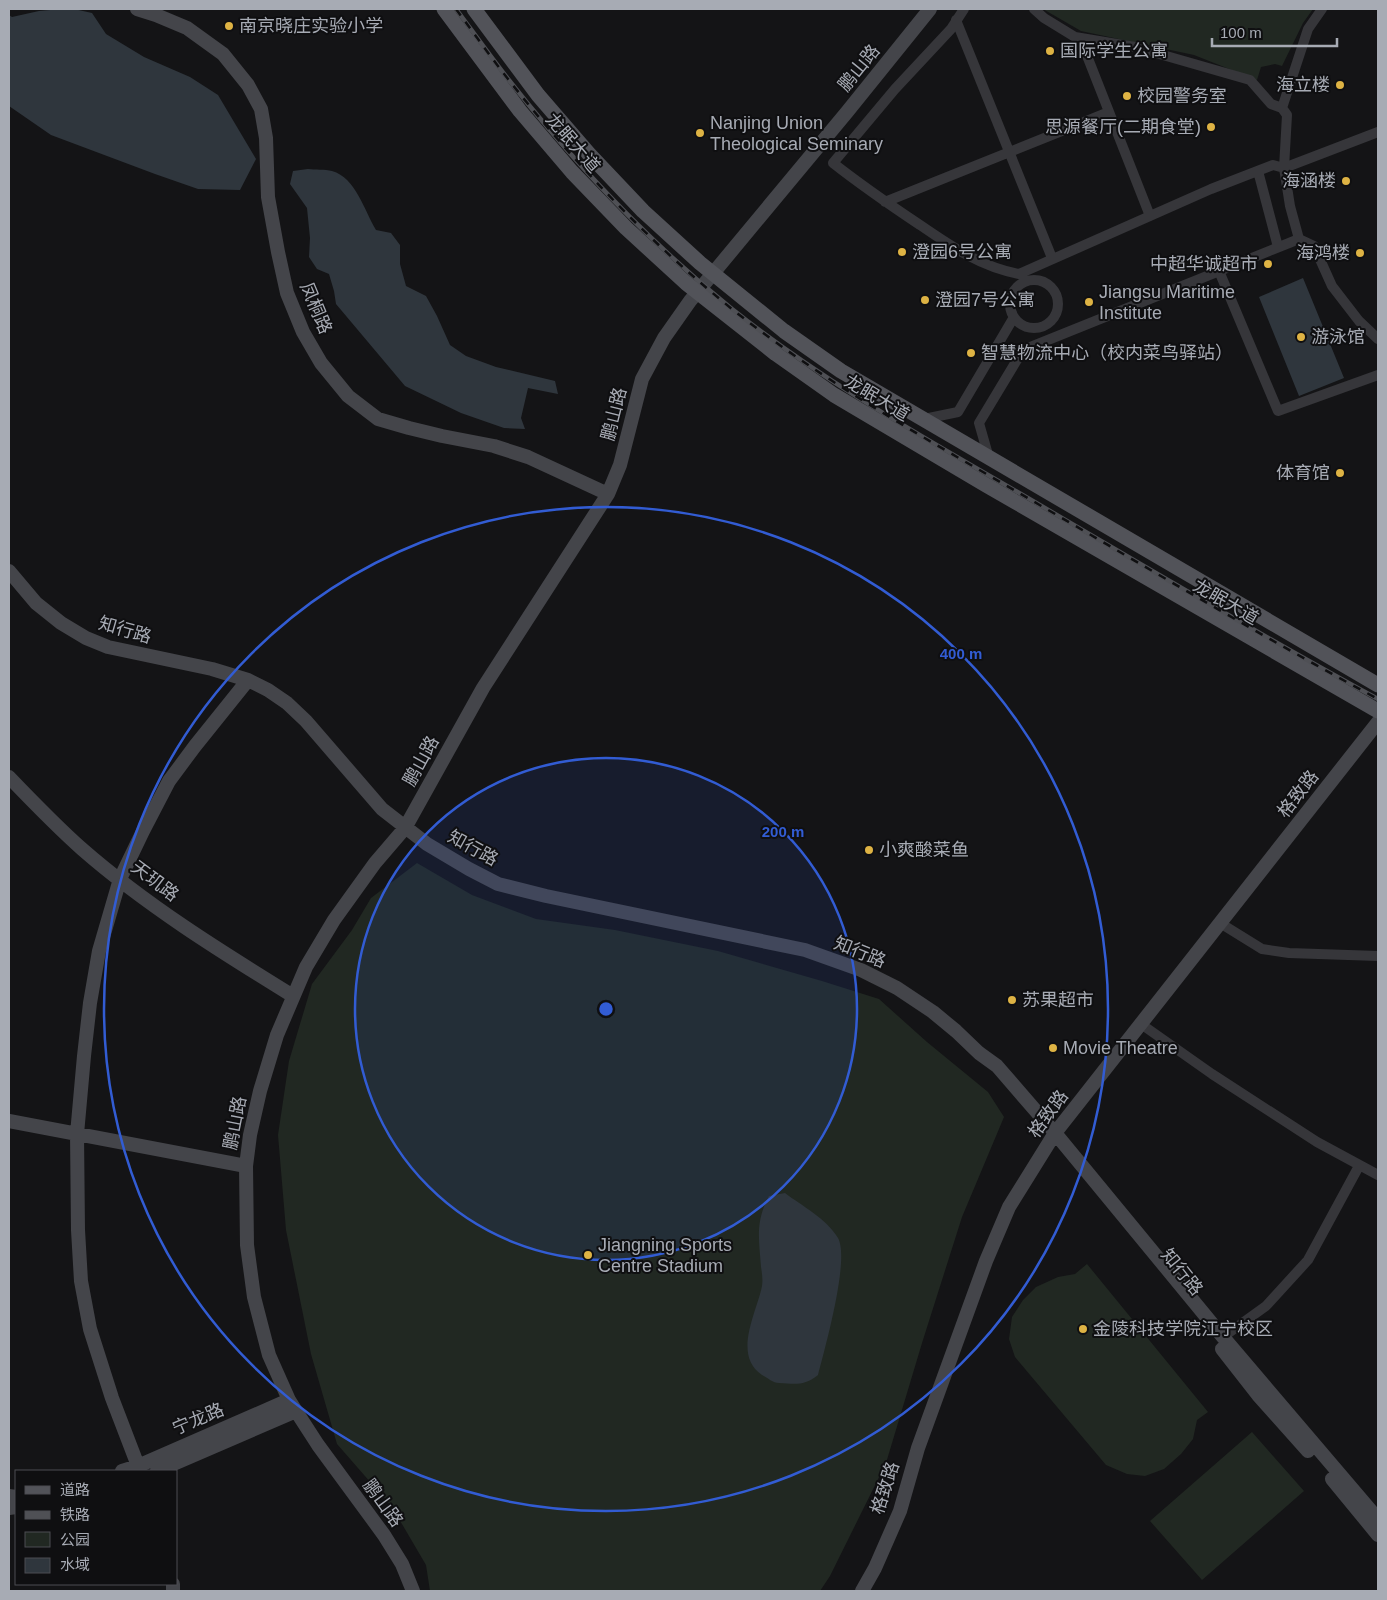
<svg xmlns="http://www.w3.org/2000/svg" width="1387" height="1600" viewBox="0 0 1387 1600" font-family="Arial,'Noto Sans SC',sans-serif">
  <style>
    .green { fill: #212822 }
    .water { fill: #2f363d }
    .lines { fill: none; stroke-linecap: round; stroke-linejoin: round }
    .street { stroke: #36363a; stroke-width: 10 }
    .secondary { stroke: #44454a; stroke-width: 14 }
    .primary { stroke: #525359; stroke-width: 15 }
    .rail-casing { stroke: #4f5055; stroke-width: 4.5 }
    .rail { stroke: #0f0f11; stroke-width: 2.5; stroke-dasharray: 8; stroke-linecap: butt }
    .ring { fill: none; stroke: #325cd3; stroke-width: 2.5 }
    .poi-dot { fill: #deb344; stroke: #0f0f11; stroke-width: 2 }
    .labels { text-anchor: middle; stroke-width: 4; stroke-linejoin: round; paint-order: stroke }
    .poi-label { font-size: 18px; fill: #a7abb4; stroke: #0f0f11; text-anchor: start }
    .street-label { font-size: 18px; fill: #a7abb4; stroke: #0f0f11 }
    .centre { fill: #325cd3; stroke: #0f0f11; stroke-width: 2.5 }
    .ring-label { font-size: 15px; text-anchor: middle; font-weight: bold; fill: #325cd3; stroke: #0f0f11; stroke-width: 4; stroke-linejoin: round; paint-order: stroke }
  </style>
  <rect width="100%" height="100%" fill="#141416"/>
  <path class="green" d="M1043 9H1313L1303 23 1282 66 1275 64 1261 67 1257 80 1194 55 1081 31Z
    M417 863 472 895 536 919 615 930 718 951 822 981 879 999 927 1042 988 1092 1004 1117 962 1217 922 1343 886 1463 830 1576 820 1591H430L426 1565 392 1507 337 1444 311 1354 286 1230 278 1135 289 1061 312 984 352 930 371 898Z
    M1087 1264 1208 1412 1197 1420 1193 1439 1181 1454 1164 1469 1145 1476 1127 1474 1106 1465 1015 1357 1009 1339 1012 1317 1023 1300 1036 1287 1058 1277 1075 1274Z
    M1252 1432 1304 1491 1202 1580 1150 1521Z"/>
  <path class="water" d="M61 9H74L92 13 106 34 144 57 190 77 218 95 256 159 240 190 198 189 155 174 51 135 9 106V15L12 17 39 11Z
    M308 169C315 170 325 169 332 171 356 178 364 210 376 230L391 233 400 245V264L406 286 426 296 437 316 450 345 466 356 496 367 555 381 558 394 528 388 521 418 525 429 504 428 461 413 405 386 336 304 334 291 329 274 317 269 309 257 310 238 307 208 290 184 293 171Z
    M1303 278 1344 378 1299 396 1259 297Z
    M785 1193C802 1206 827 1219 838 1238 850 1259 825 1348 818 1375 804 1386 796 1384 779 1383 773 1383 768 1378 762 1375 732 1355 757 1312 762 1286 763 1280 762 1273 761 1267 759 1239 755 1222 769 1196Z"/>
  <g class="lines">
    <path class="street" d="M964 9 951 29 895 89 833 163C861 185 890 205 920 225 952 247 981 267 1019 274L1211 189 1273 165 1284 168 1287 115 1282 108 1308 29 1322 9
      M1034 9 1044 18 1075 37 1135 47 1250 80 1271 104 1282 108
      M956 20 1052 258
      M1080 38 1150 216
      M1378 132 1284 168 1290 206 1299 239 1314 246 1332 286 1359 321 1378 339
      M1258 171 1278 247
      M885 202 1109 112
      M1219 271 1278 411 1378 375
      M1010 304a24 24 0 1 1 48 0a24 24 0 1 1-48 0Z
      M924 419 958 412 1014 317
      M989 458 979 423 1023 350 1299 239
      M1220 923 1262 949 1289 953 1378 956
      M1141 1024 1212 1074 1317 1142 1378 1175
      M1223 1337 1266 1306 1308 1260 1359 1166"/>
    <path class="secondary" d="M137 9 156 15 187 28 223 54 248 85 261 109 266 138 268 197 278 252 287 293 303 332 321 363 348 396 378 419 409 428 442 436 494 446 528 457 608 494
      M9 571 36 603 61 623 86 638 108 647 212 669 248 680 268 690 287 703 306 721 382 809 427 844 469 869 498 884 546 896 805 950 861 970 897 988 933 1012 956 1031 979 1053 997 1066 1055 1133 1223 1337 1378 1519
      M9 777C32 801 56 826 82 849 146 905 220 951 293 996
      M9 1121 246 1166
      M1222 1349 1258 1395 1308 1451
      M122 1471 138 1466 289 1400
      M140 1471 112 1398 90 1329 81 1281 78 1230 77 1134 84 1056 90 1003 99 951 120 879 143 831 169 781 195 746 248 680
      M157 1471 296 1411
      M1332 1479 1378 1535
      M9 1496 16 1497
      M9 1508 16 1507
      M173 1584V1591
      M413 1591 402 1564 384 1535 318 1445 296 1411 289 1400 269 1355 254 1297 247 1245 246 1166 250 1135 260 1091 277 1035 306 967 334 920 375 863 405 828 483 688 608 494 620 465 642 379 664 338 690 301 847 112 930 9
      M862 1591 875 1568 900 1511 918 1448 986 1261 1009 1207 1055 1133 1378 722"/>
    <path class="primary" d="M444 9 520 111 572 172 626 228 686 283 776 354 834 395 986 485 1378 711
      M474 9 538 95 589 154 643 211 700 263 784 331 841 371 1378 685"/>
    <defs>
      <path id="rail" d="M456 9C473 32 490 56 508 79 574 163 649 242 732 309 827 385 934 443 1038 504 1151 570 1263 637 1378 699"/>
    </defs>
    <use href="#rail" class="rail-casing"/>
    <use href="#rail" class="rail"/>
  </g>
  <circle cx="606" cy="1009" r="251" fill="#325cd3" fill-opacity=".12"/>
  <g class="ring">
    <circle cx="606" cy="1009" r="251"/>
    <circle cx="606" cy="1009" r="502"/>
  </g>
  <g class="poi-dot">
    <circle cx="229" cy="26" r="5"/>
    <circle cx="1050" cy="51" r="5"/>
    <circle cx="1340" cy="85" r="5"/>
    <circle cx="1127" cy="96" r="5"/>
    <circle cx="1211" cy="127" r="5"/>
    <circle cx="700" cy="133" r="5"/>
    <circle cx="1346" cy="181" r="5"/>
    <circle cx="902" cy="252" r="5"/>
    <circle cx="1360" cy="253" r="5"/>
    <circle cx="1268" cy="264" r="5"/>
    <circle cx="925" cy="300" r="5"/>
    <circle cx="1089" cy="302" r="5"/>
    <circle cx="1301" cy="337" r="5"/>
    <circle cx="971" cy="353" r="5"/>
    <circle cx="1340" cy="473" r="5"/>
    <circle cx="869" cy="850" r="5"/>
    <circle cx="1012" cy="1000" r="5"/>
    <circle cx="1053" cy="1048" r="5"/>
    <circle cx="588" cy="1255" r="5"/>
    <circle cx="1083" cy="1329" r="5"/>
  </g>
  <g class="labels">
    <g class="poi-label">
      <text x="239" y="32">南京晓庄实验小学</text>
      <text x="1060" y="57">国际学生公寓</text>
      <text x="1330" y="91" text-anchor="end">海立楼</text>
      <text x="1137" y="102">校园警务室</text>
      <text x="710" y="129">Nanjing Union<tspan x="710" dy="21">Theological Seminary</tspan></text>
      <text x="1201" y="133" text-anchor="end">思源餐厅(二期食堂)</text>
      <text x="1336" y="187" text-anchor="end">海涵楼</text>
      <text x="912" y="258">澄园6号公寓</text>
      <text x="1350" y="259" text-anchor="end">海鸿楼</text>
      <text x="1258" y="270" text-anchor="end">中超华诚超市</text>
      <text x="1099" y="298">Jiangsu Maritime<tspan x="1099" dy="21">Institute</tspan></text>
      <text x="935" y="306">澄园7号公寓</text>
      <text x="1311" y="343">游泳馆</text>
      <text x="981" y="359">智慧物流中心（校内菜鸟驿站）</text>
      <text x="1330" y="479" text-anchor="end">体育馆</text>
      <text x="879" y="856">小爽酸菜鱼</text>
      <text x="1022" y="1006">苏果超市</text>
      <text x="1063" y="1054">Movie Theatre</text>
      <text x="598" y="1251">Jiangning Sports<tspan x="598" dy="21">Centre Stadium</tspan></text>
      <text x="1093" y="1335">金陵科技学院江宁校区</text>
    </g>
    <g class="street-label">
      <text transform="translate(859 68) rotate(-51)" y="6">鹏山路</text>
      <text transform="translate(573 143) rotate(49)" y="6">龙眠大道</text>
      <text transform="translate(316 308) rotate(67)" y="6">凤桐路</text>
      <text transform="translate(877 398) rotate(31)" y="6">龙眠大道</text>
      <text transform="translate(614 414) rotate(-76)" y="6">鹏山路</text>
      <text transform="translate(1226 602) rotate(30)" y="6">龙眠大道</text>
      <text transform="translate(125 630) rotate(16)" y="6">知行路</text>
      <text transform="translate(421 761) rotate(-61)" y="6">鹏山路</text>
      <text transform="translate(1298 794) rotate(-52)" y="6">格致路</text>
      <text transform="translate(473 848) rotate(29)" y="6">知行路</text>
      <text transform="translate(155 881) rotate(37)" y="6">天玑路</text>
      <text transform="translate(860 952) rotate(22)" y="6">知行路</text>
      <text transform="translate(1048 1114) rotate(-54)" y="6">格致路</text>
      <text transform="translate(235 1123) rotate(-79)" y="6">鹏山路</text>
      <text transform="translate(1182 1272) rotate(51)" y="6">知行路</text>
      <text transform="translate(198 1419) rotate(-23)" y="6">宁龙路</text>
      <text transform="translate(885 1488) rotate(-72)" y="6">格致路</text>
      <text transform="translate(383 1503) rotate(54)" y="6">鹏山路</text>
    </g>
  </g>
  <circle cx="606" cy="1009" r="8" class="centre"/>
  <g class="ring-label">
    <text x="961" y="659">400 m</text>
    <text x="783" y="837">200 m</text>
  </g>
  <rect width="1387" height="1600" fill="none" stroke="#a7abb4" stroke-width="20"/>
  <rect x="15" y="1470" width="162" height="115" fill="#0f0f11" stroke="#4c4d52"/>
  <rect x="25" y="1486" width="25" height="8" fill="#525359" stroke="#4c4d52"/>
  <text x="60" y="1495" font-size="15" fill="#a7abb4">道路</text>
  <rect x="25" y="1511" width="25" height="8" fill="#4f5055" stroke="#4c4d52"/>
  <text x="60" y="1520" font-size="15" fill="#a7abb4">铁路</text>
  <rect x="25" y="1532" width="25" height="15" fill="#212822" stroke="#4c4d52"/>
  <text x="60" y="1545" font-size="15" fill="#a7abb4">公园</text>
  <rect x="25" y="1558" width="25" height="15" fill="#2f363d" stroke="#4c4d52"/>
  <text x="60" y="1570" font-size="15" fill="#a7abb4">水域</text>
  <path d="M1212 38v8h125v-8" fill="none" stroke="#a7abb4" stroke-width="2.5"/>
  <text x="1220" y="38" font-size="15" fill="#a7abb4" stroke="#0f0f11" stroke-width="4" paint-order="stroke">100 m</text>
</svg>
